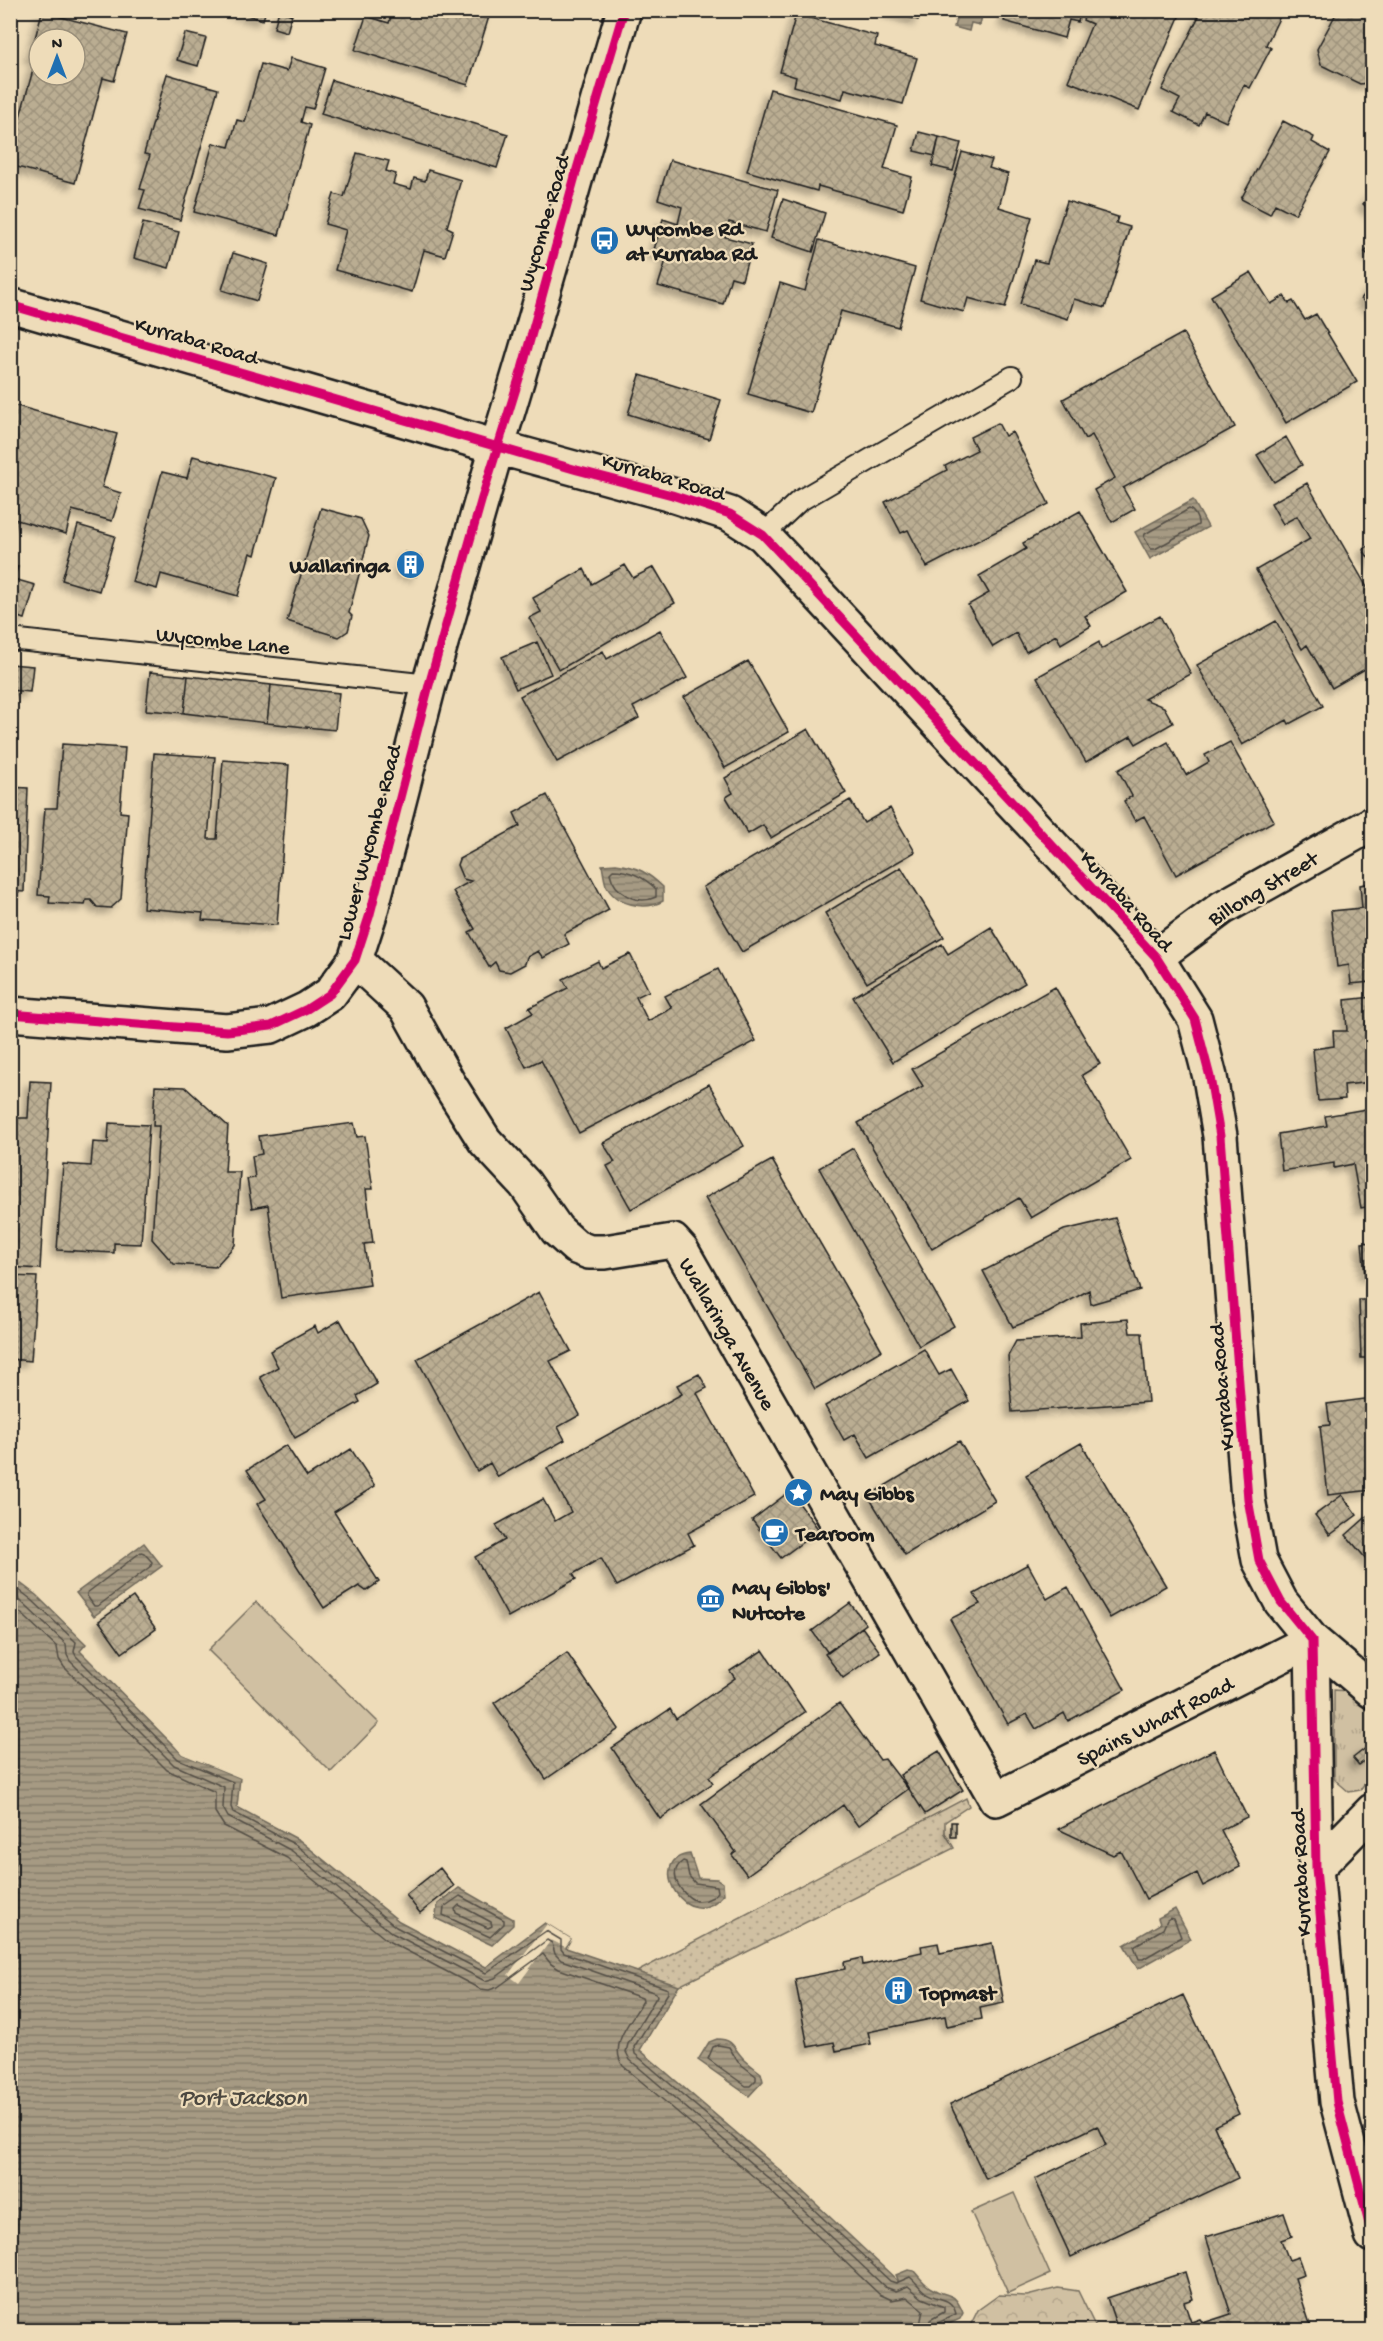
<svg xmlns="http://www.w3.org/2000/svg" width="1383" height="2341" viewBox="0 0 1383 2341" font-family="'Gochi Hand',sans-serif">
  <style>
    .grass { fill: url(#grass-tufts); stroke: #766e5f; stroke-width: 1.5 }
    .forest { fill: url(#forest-crowns); stroke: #766e5f; stroke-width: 1.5 }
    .park { fill: url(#park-dots); stroke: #766e5f; stroke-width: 1.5 }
    .pitch { fill: #d0c0a2; stroke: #766e5f; stroke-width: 1.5 }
    .water { fill: url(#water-rules); stroke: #6f685a; stroke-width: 1.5 }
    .pier { fill: #eedcb9 }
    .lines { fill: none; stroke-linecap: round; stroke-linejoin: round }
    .shore { stroke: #534e45; stroke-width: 1.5 }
    .building { fill: url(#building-cross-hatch); stroke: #1c1c1c; stroke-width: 1.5; fill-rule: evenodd; filter: url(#shadow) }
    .service-casing { stroke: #1c1c1c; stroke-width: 24 }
    .minor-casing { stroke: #1c1c1c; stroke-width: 38 }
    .secondary-casing { stroke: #1c1c1c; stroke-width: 38 }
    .service { stroke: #eedcb9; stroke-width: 20 }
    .minor { stroke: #eedcb9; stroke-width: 33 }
    .secondary { stroke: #eedcb9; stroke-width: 33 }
    .cycleway-casing { stroke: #eedcb9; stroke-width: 13 }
    .cycleway { stroke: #d6006c; stroke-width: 9 }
    .labels { text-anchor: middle; stroke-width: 4.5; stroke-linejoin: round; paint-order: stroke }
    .street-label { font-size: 22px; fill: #1c1c1c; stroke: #eedcb9 }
    .poi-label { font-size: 22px; font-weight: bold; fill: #1c1c1c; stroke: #eedcb9; text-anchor: start }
    .water-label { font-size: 24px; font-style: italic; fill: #4c4840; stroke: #eedcb9 }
  </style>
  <defs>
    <pattern id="grass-tufts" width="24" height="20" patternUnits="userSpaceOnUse" patternTransform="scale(1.5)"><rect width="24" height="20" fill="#d0c0a2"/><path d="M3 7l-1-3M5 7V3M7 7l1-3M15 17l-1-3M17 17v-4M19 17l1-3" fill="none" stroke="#b2a48b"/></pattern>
    <pattern id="forest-crowns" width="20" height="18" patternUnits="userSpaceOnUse" patternTransform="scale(1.5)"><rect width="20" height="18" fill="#d0c0a2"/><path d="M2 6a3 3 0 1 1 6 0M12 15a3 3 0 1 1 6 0" fill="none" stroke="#b2a48b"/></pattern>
    <pattern id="park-dots" width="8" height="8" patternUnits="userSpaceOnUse" patternTransform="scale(1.5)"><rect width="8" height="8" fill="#d0c0a2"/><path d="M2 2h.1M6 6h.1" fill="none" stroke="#b2a48b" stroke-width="1.8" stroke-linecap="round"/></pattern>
    <pattern id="water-rules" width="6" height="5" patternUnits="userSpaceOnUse" patternTransform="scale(1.5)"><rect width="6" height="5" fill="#a69a83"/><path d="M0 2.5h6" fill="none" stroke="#867d6a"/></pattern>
    <pattern id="building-cross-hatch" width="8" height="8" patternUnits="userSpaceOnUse" patternTransform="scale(1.5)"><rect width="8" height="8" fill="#baad92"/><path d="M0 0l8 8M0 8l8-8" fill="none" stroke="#9f947d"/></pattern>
    <filter id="shadow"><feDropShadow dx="-5.5" dy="5.5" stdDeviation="3" flood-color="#0004"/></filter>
  </defs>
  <rect width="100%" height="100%" fill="#eedcb9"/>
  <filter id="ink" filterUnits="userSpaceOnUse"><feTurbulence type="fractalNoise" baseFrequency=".0167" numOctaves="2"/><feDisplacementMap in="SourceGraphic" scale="12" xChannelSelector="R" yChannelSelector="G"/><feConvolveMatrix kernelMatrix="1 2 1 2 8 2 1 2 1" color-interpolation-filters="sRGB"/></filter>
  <g filter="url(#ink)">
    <path class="grass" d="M1334 1690 1349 1691 1372 1716V1773L1360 1790 1349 1792 1334 1779Z"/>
    <path class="forest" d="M1058 2288 1078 2291 1097 2330H968L978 2310 999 2295 1027 2296Z"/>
    <path class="park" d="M966 1798 969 1806 945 1822V1833L954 1848 679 1986 651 1983 633 1974Z"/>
    <path class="pitch" d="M256 1602 379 1723 331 1772 208 1650Z
      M1014 2193 1050 2274 1008 2293 971 2212Z"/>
    <path class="water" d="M958 11H983L980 25 971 23 969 31 954 27Z
      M1193 500 1208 527 1150 559 1135 532Z
      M616 864C638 867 647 872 663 887V901C645 911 615 905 606 885 604 879 603 871 602 865Z
      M144 1543 162 1566 94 1616 76 1593Z
      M11 1576 36 1595 86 1644 80 1651 182 1754 240 1778 237 1807 299 1840 399 1921 486 1967 545 1923 571 1939 566 1948 679 1986 640 2050 782 2172 899 2282 896 2275 908 2270 914 2271C919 2277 924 2284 931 2288 948 2299 953 2288 963 2313L960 2319 936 2330H11Z
      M690 1854 698 1878 717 1879 723 1883 724 1894C687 1938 643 1858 690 1854Z
      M459 1888 513 1919V1925L492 1945 435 1918 438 1904Z
      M1175 1909 1191 1939 1138 1969 1124 1945 1160 1924 1158 1918Z
      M717 2039C733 2039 733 2047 742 2057 747 2063 755 2068 761 2073L763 2081 749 2096 698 2060 709 2042Z"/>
    <path class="pier" d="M153 1720 184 1751 241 1776 243 1779 182 1754Z
      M547 1924 571 1939 565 1947 551 1940 519 1983 508 1975Z"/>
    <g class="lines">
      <path class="shore" d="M1189 509C1194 511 1199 520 1198 525L1155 549H1151L1144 537 1145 534Z
        M613 870C631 870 644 877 656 889V897C637 906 614 893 610 873Z
        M141 1552 144 1553 152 1562 151 1566 98 1606H94L87 1596V1593Z
        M10 1583 32 1600 76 1642 74 1652 76 1656 178 1759 233 1782 231 1807 233 1812 296 1845 396 1927 486 1973 546 1931 561 1940V1949L564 1953 668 1989V1993L634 2047 635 2054 778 2176 890 2281 896 2283 910 2277C915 2281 919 2287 925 2292 937 2301 952 2296 956 2314L938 2323 935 2330
        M10 1591 66 1644 67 1655 70 1661 174 1765 224 1787 223 1808 228 1817 292 1851 392 1933 485 1981 495 1978 547 1940 552 1943 555 1954 561 1960 656 1993 657 1996 628 2044 626 2052 630 2060 773 2182 885 2287 896 2291 908 2286 922 2298 944 2307V2312L930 2320 928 2330
        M10 1603 57 1647 59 1659 64 1667 167 1770 215 1792V1812L224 1826 287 1858 388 1941 480 1989 489 1990 498 1987 543 1954 551 1964 559 1969 642 1998 643 2001C632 2020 608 2044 623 2066L767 2188 879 2294 892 2300 907 2297 923 2310 919 2330
        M683 1861 686 1862 689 1876 695 1883 717 1886 718 1892 713 1897 706 1900 696 1901C681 1895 666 1873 683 1861Z
        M460 1896 504 1920V1924L490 1937 443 1915 444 1907Z
        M459 1905 491 1922 492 1926 488 1928 456 1913 455 1909Z
        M1170 1918 1174 1919 1181 1937 1143 1959H1139L1134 1946 1163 1929 1167 1920Z
        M718 2045 729 2047 738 2062 756 2076V2080L750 2086H746L708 2059 713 2047Z"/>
    </g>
    <path class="building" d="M231 10H266L263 20Z
      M279 10 292 15 287 32 274 28Z
      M393 10H491L468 85 355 50 366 16 389 23Z
      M885 10H921L918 20Z
      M1007 10H1081L1078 22 1069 20 1064 38 1004 21Z
      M1087 10H1182L1139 110 1068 81 1092 24 1083 20Z
      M1202 10H1283L1266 45 1271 48 1250 88 1244 85 1226 122 1205 112 1199 125 1173 112 1180 99 1162 90Z
      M1338 10H1372V82L1360 84 1321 65 1317 49Z
      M42 12 127 34 114 81 103 78 75 183 10 165V153L36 59 30 57ZM39 39H75V75H39Z
      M796 14 877 36 875 46 917 58 903 104 845 89 842 99 794 86 796 77 780 72Z
      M185 33 206 38 198 66 177 60Z
      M291 58 325 68 313 109 305 107 301 122 310 125 279 235 194 212 213 143 229 147 237 120 245 122 261 64 287 71Z
      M167 74 218 89 180 220 139 209 145 190 140 189 150 155 144 154Z
      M332 80 508 134 497 168 321 114Z
      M770 89 897 125 884 169 912 177 903 210 818 186 817 191 747 171Z
      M1283 121 1314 137 1312 142 1330 152 1295 214 1275 204 1270 214 1241 199Z
      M919 132 939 137 935 156 914 151Z
      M939 137 961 143 953 171 932 166Z
      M962 152 992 160 989 168 1008 174 999 207 1032 217 1005 308 968 298 964 312 920 299Z
      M357 153 389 161 386 171 396 174 393 184 411 189 414 178 425 181 428 170 461 180 447 227 453 230 445 256 424 250 412 292 335 270 346 230 325 224 334 194 344 197Z
      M670 160 778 190 766 232 729 222 725 237 752 244 742 280 731 277 723 304 658 286 667 257 653 253 663 219 678 224 682 207 658 199Z
      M1372 192V212L1363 204Z
      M783 199 825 213 813 252 771 238Z
      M1067 201 1118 217 1116 223 1130 227 1105 308 1074 299 1068 319 1020 304 1034 260 1047 263Z
      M143 223 179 232 169 268 134 258Z
      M819 240 915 268 898 327 841 311 811 413 748 394 780 283 805 291Z
      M1372 242V258L1365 252Z
      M233 253 268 264 257 301 222 290Z
      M1251 272 1271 304 1284 296 1289 303 1293 301 1305 320 1316 314 1357 382 1286 423 1211 296Z
      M1372 285V308L1361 299Z
      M1183 333 1235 427 1123 488 1135 509 1112 522 1094 490 1115 478 1092 435 1085 439 1063 399Z
      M640 375 721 400 709 439 628 414Z
      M10 404 117 434 102 487 121 493 112 521 72 510 66 534 10 518Z
      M998 423 1005 436 1012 432 1049 504 927 567 908 530 901 533 885 502 947 470 945 466 977 450 970 437Z
      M1286 437 1302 465 1274 482 1257 455Z
      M193 456 276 478 255 555 250 553 238 596 161 574 157 589 132 582 162 472 187 478Z
      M1307 483 1372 596 1366 600 1372 612V665L1332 688 1307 645 1302 649 1256 570 1310 539 1297 516 1283 524 1271 503Z
      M321 508 361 519 369 536 349 613 352 616 348 631 339 637 287 621Z
      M1080 511 1127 592 1085 616 1091 626 1061 644 1056 635 1026 652 1016 633 993 647 968 605 989 593 979 576 1026 549 1023 543Z
      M78 525 115 536 99 591 62 580Z
      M1372 543V563L1363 550Z
      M405 552 421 557 416 576 399 571Z
      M625 565 633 578 654 567 675 603 559 670 529 618 541 612 533 598 584 569 592 584Z
      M10 566 18 567 14 579 35 585 25 619 10 615Z
      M1160 616 1191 674 1144 699 1164 707 1173 723 1136 744 1131 736 1086 762 1037 677 1099 642 1101 649Z
      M1276 621 1323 706 1289 724 1287 720 1242 745 1197 665Z
      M660 630 687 678 633 707 639 718 557 762 520 696 603 651 607 659Z
      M537 642 551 674 516 689 502 657Z
      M748 661 789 732 725 768 684 697Z
      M10 664 33 666 30 692 10 690Z
      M150 672 188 676 184 713 146 710Z
      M188 676 271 685 267 723 184 713Z
      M271 685 339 693 335 730 267 723Z
      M808 729 846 793 771 838 763 825 748 834 726 797 733 793 725 778Z
      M1168 742 1186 775 1209 762 1205 755 1230 742 1274 821 1176 875 1144 816 1135 821 1124 801 1132 796 1118 770Z
      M62 744 125 748 120 812 128 813 121 899 111 908 97 907 91 900H86L85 905 49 903 50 896 38 895 45 808H57Z
      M154 753 215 757 208 839H217L223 760 289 765 277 925 202 920 203 913 143 908Z
      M10 787 28 788 24 892 10 891Z
      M547 795 609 910 564 934 569 944 543 958 538 951 527 957 525 964 510 972 499 970 495 962 489 967 469 932 475 929 453 891 471 881 463 879 457 865 459 859 520 826 514 813Z
      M850 800 864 823 890 808 915 852 742 952 703 887Z
      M901 867 944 937 867 983 825 913Z
      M1372 883V974H1370L1371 982 1351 984 1349 965 1337 967 1331 911 1362 908 1360 885Z
      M991 927 1025 983 893 1062 853 997 942 944 948 954Z
      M630 954 649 991 636 997 648 1021 672 1008 665 996 718 969 756 1041 579 1133 541 1060 526 1067 506 1028 533 1013 529 1008 568 988 563 979 598 961 601 968Z
      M1055 987 1100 1064 1082 1075 1131 1160 1031 1218 1019 1198 932 1249 858 1123 923 1086 912 1069Z
      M1372 997V1082L1344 1085 1345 1099 1318 1101 1313 1049 1334 1046 1333 1031H1347L1345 1000Z
      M30 1081 51 1082 40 1269 10 1267V1129H16V1118H28Z
      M709 1084 744 1146 631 1209 607 1166 615 1162 603 1143Z
      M155 1086 185 1087 228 1126 225 1172H240L235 1245 215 1267 174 1264 152 1239 159 1126H153Z
      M1372 1108V1206L1361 1208 1353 1164 1334 1168V1163L1282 1171 1278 1134 1327 1126 1325 1116Z
      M109 1123 149 1125 141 1244 114 1243V1253L57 1250 63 1164 91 1166 93 1142 108 1143Z
      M354 1123 357 1137 365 1136 373 1189H366L373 1243 364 1244 370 1285 281 1298 268 1205 252 1208 247 1179 255 1178 252 1156 262 1154 259 1136Z
      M853 1148 954 1326 919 1346 819 1168Z
      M772 1160 882 1350 815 1389 705 1198Z
      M1115 1218 1140 1290 1091 1304 1089 1290 1048 1313 1013 1327 983 1271 1064 1230Z
      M1372 1242V1275L1365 1276 1362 1243Z
      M10 1276 37 1277 31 1361 10 1359Z
      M539 1292 571 1351 550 1361 580 1415 558 1427 565 1440 498 1477 490 1463 477 1471 417 1359Z
      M1359 1300H1372V1358H1361Z
      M1128 1319 1130 1333H1142L1148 1402 1012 1412 1008 1356 1016 1341 1081 1337 1080 1323Z
      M340 1320 377 1384 357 1396 360 1402 295 1438 260 1377 278 1367 270 1351 315 1326 318 1333Z
      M924 1349 939 1375 951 1369 969 1401 869 1458 855 1434 844 1440 825 1406Z
      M699 1374 707 1388 697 1393 754 1497 688 1533 694 1545 617 1586 601 1558 573 1574 576 1579 508 1617 475 1557 505 1540 496 1525 543 1499 555 1521 571 1512 547 1468 682 1394 677 1385Z
      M1372 1398V1490L1328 1495 1320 1426 1330 1425 1327 1404Z
      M959 1441 995 1501 905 1555 868 1496Z
      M1081 1443 1166 1586 1110 1618 1026 1475Z
      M286 1445 307 1477 351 1449 375 1486 334 1512 379 1582 366 1591 359 1586 324 1608 257 1504 266 1499 247 1470Z
      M790 1491 819 1530 781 1558 752 1520Z
      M1342 1495 1357 1515 1330 1535 1315 1515Z
      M1372 1512V1566L1346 1535Z
      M1028 1564 1047 1599 1068 1587 1125 1690 1068 1721 1064 1713 1036 1729 1027 1714 1008 1724 950 1619 980 1604 974 1594Z
      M133 1597 156 1629 122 1653 99 1621Z
      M850 1603 866 1624 828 1653 812 1631Z
      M862 1627 880 1652 843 1678 825 1654Z
      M763 1650 805 1712 709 1777 713 1783 660 1819 612 1748 670 1709 676 1719 735 1678 730 1671Z
      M567 1653 619 1729 546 1779 494 1703Z
      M839 1703 880 1760 885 1759 908 1789 858 1826 843 1805 747 1875 732 1855 736 1852 701 1804Z
      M1367 1747 1372 1755 1359 1765 1353 1758Z
      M1214 1750 1247 1817 1221 1830 1240 1867 1203 1886 1197 1873 1146 1899 1121 1851 1113 1855 1058 1829Z
      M939 1751 963 1790 925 1814 900 1775Z
      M951 1822H956V1837H951Z
      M440 1868 454 1886 420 1913 406 1895Z
      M938 1943 940 1953 992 1943 1004 2003 980 2008 982 2019 947 2026 945 2016 868 2032 871 2044 836 2051 834 2042 808 2047 795 1979 845 1969 844 1962 862 1958 863 1965 922 1952 921 1946Z
      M1183 1995 1239 2114 1214 2126 1238 2178 1071 2257 1035 2179 1106 2145 1097 2126 986 2179 950 2104Z
      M1284 2213 1292 2236 1281 2240 1289 2260 1298 2257 1301 2265 1304 2275 1295 2278 1312 2330H1118L1107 2298 1185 2272 1193 2299 1184 2302 1191 2322 1200 2319 1203 2323 1231 2314 1206 2237Z"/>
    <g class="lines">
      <defs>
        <path id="service" d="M763 535 799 501 1012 377
          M10 639 429 685"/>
        <path id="minor" d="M1156 957 1222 908 1372 824
          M355 960 406 1007 449 1084 485 1141 525 1184 557 1230 576 1247 589 1252H605L673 1241 682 1251 996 1799 1312 1640 1372 1691
          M10 1014 227 1031 271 1026 307 1009 330 994 355 960 370 914 429 685 497 447 672 495 730 514 763 535 1156 957 1195 1019 1210 1077 1220 1136 1248 1499 1259 1560 1281 1602 1312 1640 1316 1868 1337 2102 1372 2235
          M1316 1868 1372 1811"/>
        <path id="secondary" d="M10 305 497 447C542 302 581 156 624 10"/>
      </defs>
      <use href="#service" class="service-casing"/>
      <use href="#minor" class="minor-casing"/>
      <use href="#secondary" class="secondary-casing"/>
      <use href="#service" class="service"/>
      <use href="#minor" class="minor"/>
      <use href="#secondary" class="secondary"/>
      <defs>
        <path id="cycleway" d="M10 305 577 470 672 495 730 514 763 535 1156 957 1195 1019 1210 1077 1220 1136 1248 1499 1259 1560 1281 1602 1312 1640 1316 1868 1337 2102 1372 2235
          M10 1014 227 1031 271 1026 307 1009 330 994 355 960 370 914 429 685 482 498 522 369 577 169 624 10"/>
      </defs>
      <use href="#cycleway" class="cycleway-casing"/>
      <use href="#cycleway" class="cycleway"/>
    </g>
  </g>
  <defs>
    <symbol id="bus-disc" viewBox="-11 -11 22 22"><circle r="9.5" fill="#1f6fb2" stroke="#eedcb9"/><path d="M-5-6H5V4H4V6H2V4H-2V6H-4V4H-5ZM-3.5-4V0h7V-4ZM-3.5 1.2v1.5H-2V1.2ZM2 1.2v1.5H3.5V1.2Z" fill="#fff"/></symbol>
    <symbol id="building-disc" viewBox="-11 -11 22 22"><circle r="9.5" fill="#1f6fb2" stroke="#eedcb9"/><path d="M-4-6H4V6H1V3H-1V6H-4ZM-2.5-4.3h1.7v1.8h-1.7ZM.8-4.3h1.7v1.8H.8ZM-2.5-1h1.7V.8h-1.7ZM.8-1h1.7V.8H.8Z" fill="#fff"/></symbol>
    <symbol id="sight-disc" viewBox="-11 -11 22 22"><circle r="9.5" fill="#1f6fb2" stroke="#eedcb9"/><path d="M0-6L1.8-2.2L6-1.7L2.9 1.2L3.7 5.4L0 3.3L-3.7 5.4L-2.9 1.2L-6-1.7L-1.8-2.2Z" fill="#fff"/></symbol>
    <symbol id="cafe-disc" viewBox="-11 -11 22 22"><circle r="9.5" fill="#1f6fb2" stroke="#eedcb9"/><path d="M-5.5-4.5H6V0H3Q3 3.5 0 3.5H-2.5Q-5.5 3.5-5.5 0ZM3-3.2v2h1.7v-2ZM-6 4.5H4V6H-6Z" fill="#fff"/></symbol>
    <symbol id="museum-disc" viewBox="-11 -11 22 22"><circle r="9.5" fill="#1f6fb2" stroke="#eedcb9"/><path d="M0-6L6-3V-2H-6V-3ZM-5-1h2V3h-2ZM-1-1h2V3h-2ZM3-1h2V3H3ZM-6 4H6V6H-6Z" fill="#fff"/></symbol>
  </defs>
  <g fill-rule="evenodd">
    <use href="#bus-disc" x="588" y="224" width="33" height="33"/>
    <use href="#building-disc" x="394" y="548" width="33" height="33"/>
    <use href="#sight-disc" x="782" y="1476" width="33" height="33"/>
    <use href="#cafe-disc" x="758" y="1516" width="33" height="33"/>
    <use href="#museum-disc" x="694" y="1582" width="33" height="33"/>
    <use href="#building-disc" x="882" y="1974" width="33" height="33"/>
  </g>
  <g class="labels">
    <g class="street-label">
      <text transform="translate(542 223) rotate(-74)" y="8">Wycombe Road</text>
      <text transform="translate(197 339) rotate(16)" y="8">Kurraba Road</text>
      <text transform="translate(664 475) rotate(16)" y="8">Kurraba Road</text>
      <text transform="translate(223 639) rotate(6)" y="8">Wycombe Lane</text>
      <text transform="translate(367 842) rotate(-75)" y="8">Lower Wycombe Road</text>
      <text transform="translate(1262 887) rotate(-31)" y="8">Billong Street</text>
      <text transform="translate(1128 900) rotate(48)" y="8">Kurraba Road</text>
      <text transform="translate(729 1333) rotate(60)" y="8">Wallaringa Avenue</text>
      <text transform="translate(1220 1387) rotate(-95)" y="8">Kurraba Road</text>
      <text transform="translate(1154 1720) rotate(-27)" y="8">Spains Wharf Road</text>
      <text transform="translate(1299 1873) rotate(-93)" y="8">Kurraba Road</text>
    </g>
    <g class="poi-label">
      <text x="626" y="235">Wycombe Rd<tspan x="626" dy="25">at Kurraba Rd</tspan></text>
      <text x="390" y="572" text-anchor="end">Wallaringa</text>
      <text x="820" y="1500">May Gibbs</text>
      <text x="796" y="1540">Tearoom</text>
      <text x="732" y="1594">May Gibbs'<tspan x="732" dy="25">Nutcote</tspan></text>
      <text x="920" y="1999">Topmast</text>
    </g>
    <g class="water-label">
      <text x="243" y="2104">Port Jackson</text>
    </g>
  </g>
  <rect width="1383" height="2341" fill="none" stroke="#eedcb9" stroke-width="36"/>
  <rect x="18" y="18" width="1347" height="2305" fill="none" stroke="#1c1c1c" stroke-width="2" filter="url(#ink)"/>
  <g transform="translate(57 57)"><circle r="28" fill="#eedcb9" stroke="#9a8f7a" stroke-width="1.5"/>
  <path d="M0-4.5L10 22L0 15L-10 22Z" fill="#1f6fb2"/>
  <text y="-9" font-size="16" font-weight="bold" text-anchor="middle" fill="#1c1c1c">N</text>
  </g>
</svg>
